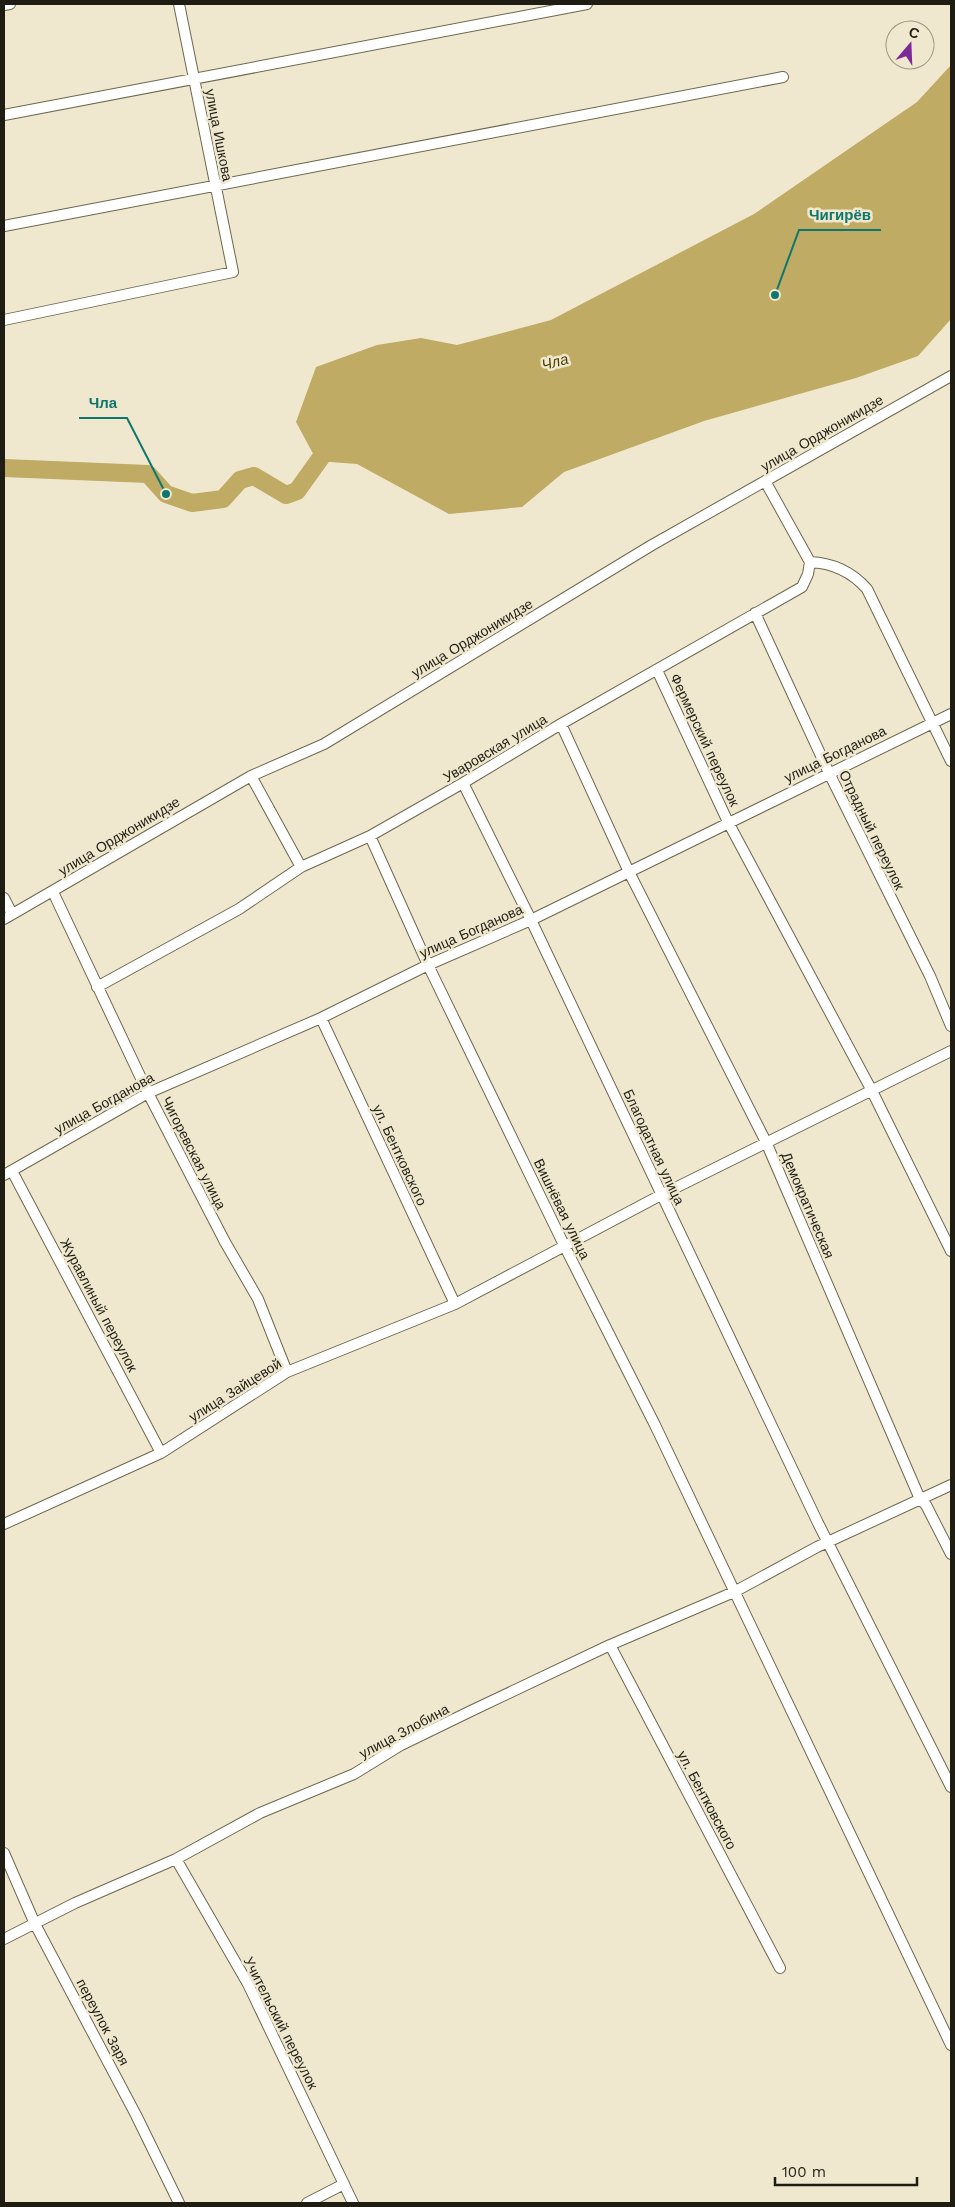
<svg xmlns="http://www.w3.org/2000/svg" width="955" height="2207" font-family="'Work Sans',sans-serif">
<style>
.water{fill:#bfab64}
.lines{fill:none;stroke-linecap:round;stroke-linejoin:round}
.river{stroke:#bfab64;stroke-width:18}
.minor-casing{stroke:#6d674f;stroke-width:12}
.minor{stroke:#fff;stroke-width:10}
.labels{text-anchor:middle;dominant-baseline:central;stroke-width:5;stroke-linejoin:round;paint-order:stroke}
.street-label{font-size:14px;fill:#1f1d13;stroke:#efe8ce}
.water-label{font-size:15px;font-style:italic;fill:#4f4105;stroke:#efe8ce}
.leader{fill:none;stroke:#0f766e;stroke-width:2}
.callout-dot{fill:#0f766e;stroke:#efe8ce;stroke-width:2}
.callout-label{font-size:15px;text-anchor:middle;font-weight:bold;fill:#0f766e;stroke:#efe8ce;stroke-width:5;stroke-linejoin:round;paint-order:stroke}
</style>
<rect width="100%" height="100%" fill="#efe8ce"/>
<path class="water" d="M951,65V319L918,356L856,378L704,421L564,472L522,507L449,514L357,464L317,461L296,422L316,367L377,345L421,338L457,345L551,320L754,214L917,102Z"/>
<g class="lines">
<path class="river" d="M4,468L148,474L166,494L192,503L223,499L240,480L254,476L286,495L297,491L332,442"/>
<g class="minor-casing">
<path id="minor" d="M4,5L10,4
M4,115L587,4
M4,226L783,77
M4,320L233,272L179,4
M810,562C833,563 852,572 867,589L951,761
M755,613L829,773L930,976L951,1026
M657,670L728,822L872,1091L951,1251
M561,724L629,872L766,1142L920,1499L926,1505L951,1554
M251,776L301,867
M463,783L531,920L818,1523L951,1787
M370,836L428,965L564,1245L655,1425L951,2045
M53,892L148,1093L225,1242L258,1299L287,1372
M4,898L12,914
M4,919L251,776L324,744L652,545L951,376
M97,987L239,909L301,867L370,836L463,783L561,724L802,587L808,574L810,562L765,481
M321,1018L455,1304
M12,1171L161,1453
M4,1175L148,1093L321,1018L428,965L531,920L951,714
M4,1524L161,1453L287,1372L455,1304L661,1195L951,1051
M610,1645L780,1968
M4,1853L35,1924L136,2115L179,2203
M176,1859L248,1984L353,2203
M4,1939L75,1903L176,1859L260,1813L354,1774L401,1745L473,1710L610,1645L734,1592L817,1547L951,1485
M307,2203L344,2184"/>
</g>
<use href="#minor" class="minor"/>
</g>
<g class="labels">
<g class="street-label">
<text transform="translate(219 135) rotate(79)">улица Ишкова</text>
<text transform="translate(822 433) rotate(-30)">улица Орджоникидзе</text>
<text transform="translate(472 638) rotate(-31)">улица Орджоникидзе</text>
<text transform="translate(705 740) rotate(65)">Фермерский переулок</text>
<text transform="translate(495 748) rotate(-31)">Уваровская улица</text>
<text transform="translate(835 754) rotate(-26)">улица Богданова</text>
<text transform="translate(872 830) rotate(64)">Отрадный переулок</text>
<text transform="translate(119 836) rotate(-31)">улица Орджоникидзе</text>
<text transform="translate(471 931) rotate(-24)">улица Богданова</text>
<text transform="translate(104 1103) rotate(-29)">улица Богданова</text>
<text transform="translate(654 1147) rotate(65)">Благодатная улица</text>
<text transform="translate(194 1153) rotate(63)">Чигоревская улица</text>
<text transform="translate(400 1155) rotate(65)">ул. Бентковского</text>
<text transform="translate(808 1205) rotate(67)">Демократическая</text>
<text transform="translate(562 1209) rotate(64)">Вишнёвая улица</text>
<text transform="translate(99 1305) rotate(62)">Журавлиный переулок</text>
<text transform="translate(235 1390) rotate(-32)">улица Зайцевой</text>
<text transform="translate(404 1731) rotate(-28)">улица Злобина</text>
<text transform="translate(707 1800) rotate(62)">ул. Бентковского</text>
<text transform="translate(103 2022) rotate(62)">переулок Заря</text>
<text transform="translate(281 2023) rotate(63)">Учительский переулок</text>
</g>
<g class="water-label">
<text transform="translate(555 362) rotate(-15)">Чла</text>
</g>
</g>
<path class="leader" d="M775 295L799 230H881M166 494L127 418H79"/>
<g class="callout-dot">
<circle cx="775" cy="295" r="5"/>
<circle cx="166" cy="494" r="5"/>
</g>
<g class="callout-label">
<text x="840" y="220">Чигирёв</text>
<text x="103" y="408">Чла</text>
</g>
<rect width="955" height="2207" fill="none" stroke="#1f1d13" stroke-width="10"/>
<g transform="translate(910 45) rotate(19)"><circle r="24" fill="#efe8ce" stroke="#9c9783"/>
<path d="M0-4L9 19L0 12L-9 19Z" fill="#7d2998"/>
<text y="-8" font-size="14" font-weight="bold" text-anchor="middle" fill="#1f1d13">С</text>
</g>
<path d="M775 2177v8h142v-8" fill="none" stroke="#1f1d13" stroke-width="2.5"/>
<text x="782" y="2177" font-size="15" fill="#1f1d13" stroke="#efe8ce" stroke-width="4" paint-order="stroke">100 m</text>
</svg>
